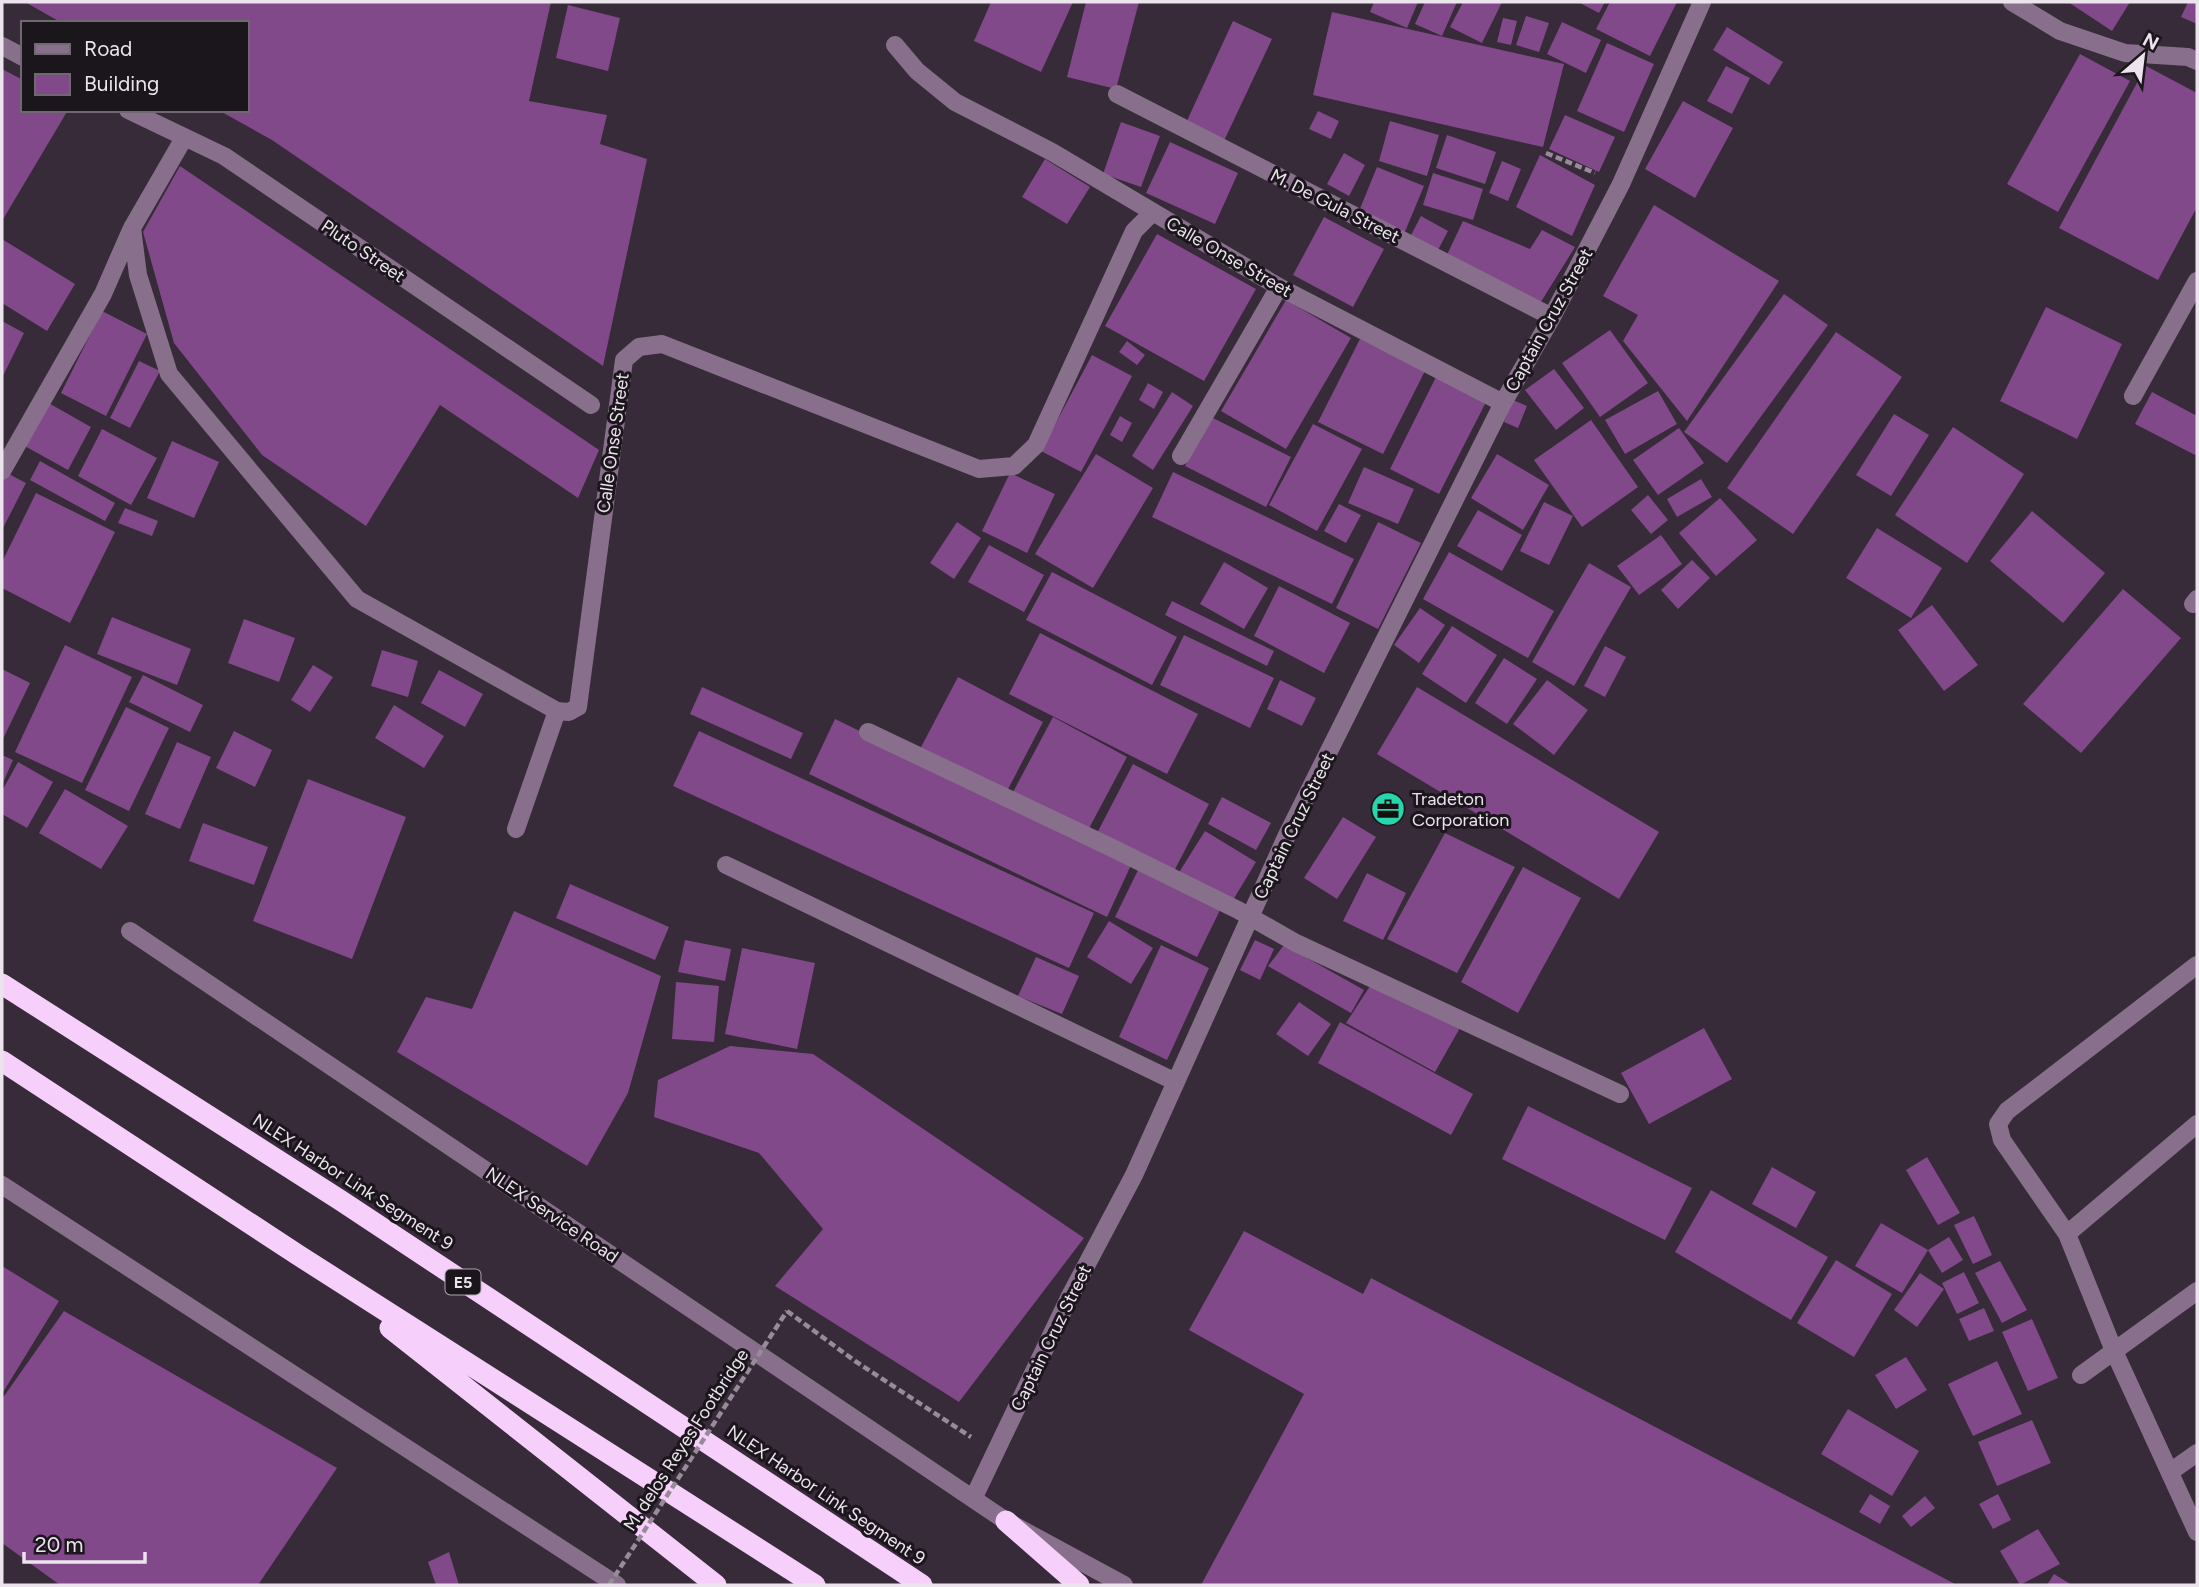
<svg xmlns="http://www.w3.org/2000/svg" width="2199" height="1587" font-family="Figtree,sans-serif">
<style>
.building{fill:#814989}
.lines{fill:none;stroke-linecap:round;stroke-linejoin:round}
.path{stroke:#968b97;stroke-width:4.5;stroke-dasharray:7 3.5;stroke-linecap:butt}
.minor{stroke:#886f8b;stroke-width:18}
.highway{stroke:#f6d0fb;stroke-width:21}
.path-bridge{stroke:#968b97;stroke-width:4.5;stroke-dasharray:7 3.5;stroke-linecap:butt}
.labels{text-anchor:middle;dominant-baseline:central;stroke-width:6;stroke-linejoin:round;paint-order:stroke}
.shield{fill:#1b151c;stroke:#ada6ae;stroke-width:2}
.shield-label{font-size:16px;font-weight:bold;fill:#ece4ed}
.street-label{font-size:18px;fill:#ece4ed;stroke:#1b151c}
.poi-label{font-size:18px;fill:#ece4ed;stroke:#1b151c;text-anchor:start}
</style>
<rect width="100%" height="100%" fill="#372a39"/>
<path class="building" d="M25,2H551L529,101L607,115L600,144L647,159L603,366L272,140L218,110H247V23H62Z
M991,2H1073L1041,72L974,41Z
M1086,2H1139L1116,89L1067,77Z
M1374,2H1418L1407,28L1370,12Z
M1425,2H1457L1442,36L1415,24Z
M1463,2H1502L1482,43L1450,27Z
M1578,2H1605L1599,13Z
M1610,2H1677L1650,56L1596,29Z
M2068,2H2130L2112,31Z
M2188,2H2197V24L2181,17Z
M568,5L620,18L608,71L556,58Z
M1332,12L1564,64L1543,147L1313,95Z
M1526,16L1549,23L1539,52L1516,45Z
M1503,18L1517,21L1511,45L1497,42Z
M1233,21L1272,39L1223,143L1185,125Z
M1562,22L1601,40L1586,73L1547,54Z
M1727,27L1783,62L1769,85L1713,50Z
M1607,43L1654,64L1624,132L1577,111Z
M2080,54L2130,81L2058,212L2007,184Z
M1726,66L1750,78L1732,114L1707,101Z
M2146,66L2197,93V207L2158,280L2059,228Z
M2,69L23,80V110H68L2,221Z
M1683,101L1733,128L1695,198L1645,169Z
M1318,111L1339,121L1331,139L1309,129Z
M1565,115L1615,137L1599,172L1549,149Z
M1390,121L1439,135L1427,176L1379,161Z
M1121,122L1160,136L1141,187L1103,174Z
M1447,135L1496,152L1485,184L1436,168Z
M1170,142L1238,173L1215,224L1146,193Z
M1344,153L1365,165L1349,196L1327,184Z
M1540,155L1595,185L1572,236L1516,207Z
M1045,159L1090,187L1067,224L1022,197Z
M1502,161L1521,169L1508,201L1489,193Z
M180,166L599,450L578,498L440,405L366,526L262,455L174,343L143,232Z
M1377,167L1424,186L1404,234L1357,216Z
M1433,173L1483,189L1473,220L1423,205Z
M1654,205L1779,281L1687,421L1623,341L1638,315L1603,296Z
M1421,216L1448,231L1438,250L1411,235Z
M1324,217L1384,249L1353,307L1293,275Z
M1463,221L1530,249L1542,230L1575,247L1539,305L1445,259Z
M1157,234L1256,289L1204,381L1105,326Z
M2,239L75,284L47,331L2,303Z
M1784,294L1828,325L1727,463L1684,432Z
M1286,300L1351,338L1286,449L1221,411Z
M2046,307L2122,344L2077,439L2000,401Z
M102,311L147,334L106,416L61,393Z
M2,321L24,333L2,378Z
M1610,330L1648,383L1600,417L1562,363Z
M1836,332L1902,377L1793,534L1727,488Z
M1360,339L1425,371L1383,454L1318,422Z
M1127,341L1145,355L1137,365L1119,352Z
M1092,355L1132,376L1081,472L1041,451Z
M139,361L160,371L130,428L110,418Z
M1554,369L1584,408L1556,430L1525,390Z
M1436,377L1486,402L1439,494L1390,469Z
M1148,383L1163,392L1154,409L1139,400Z
M1658,391L1677,424L1625,454L1605,420Z
M1172,392L1193,406L1153,470L1132,456Z
M2152,392L2197,416V456L2135,424Z
M1513,400L1527,406L1518,428L1504,422Z
M45,401L91,427L68,470L21,444Z
M1894,414L1929,435L1891,496L1856,475Z
M1120,416L1132,423L1122,442L1110,435Z
M1211,417L1291,457L1266,507L1185,466Z
M1591,420L1638,487L1582,527L1534,460Z
M1313,424L1362,449L1317,531L1269,505Z
M1953,427L2024,474L1967,563L1895,515Z
M1679,428L1704,463L1658,495L1633,460Z
M102,429L157,458L131,505L78,476Z
M172,441L219,462L194,518L147,498Z
M1096,454L1153,488L1093,588L1035,554Z
M1497,454L1549,485L1523,530L1471,498Z
M40,461L115,503L105,521L30,480Z
M1364,467L1414,489L1398,524L1348,503Z
M5,472L26,483L2,530V478Z
M1173,472L1354,559L1332,604L1152,517Z
M1010,473L1055,494L1027,553L982,531Z
M1701,479L1712,497L1677,517L1667,499Z
M36,493L115,532L70,623L2,588V562Z
M1648,495L1668,520L1651,534L1631,510Z
M1720,498L1757,540L1716,576L1679,533Z
M1544,502L1573,516L1549,565L1520,551Z
M1339,504L1361,515L1346,543L1324,531Z
M125,508L158,521L152,536L118,523Z
M1478,510L1522,535L1502,571L1457,546Z
M2032,511L2105,573L2063,623L1990,561Z
M957,522L981,538L954,579L930,563Z
M1378,522L1421,543L1378,629L1336,608Z
M1877,528L1942,568L1911,618L1846,578Z
M1661,535L1682,564L1639,595L1617,566Z
M989,545L1044,575L1024,612L968,582Z
M1449,552L1554,611L1528,658L1423,599Z
M1692,560L1710,578L1678,609L1661,590Z
M1224,562L1268,588L1244,629L1200,604Z
M1589,563L1631,587L1574,686L1532,662Z
M1052,572L1177,637L1152,685L1026,620Z
M1279,586L1350,623L1324,673L1254,636Z
M2123,589L2181,638L2081,753L2023,704Z
M1172,601L1274,651L1267,666L1165,615Z
M1932,605L1978,665L1944,691L1898,630Z
M1420,608L1445,625L1419,663L1394,645Z
M112,617L191,649L177,685L97,654Z
M244,619L295,638L279,682L228,663Z
M1452,626L1497,655L1466,703L1422,674Z
M1040,633L1198,714L1167,774L1009,694Z
M1184,635L1274,678L1250,728L1160,685Z
M65,645L132,677L82,783L15,752Z
M1605,646L1626,657L1605,697L1584,686Z
M382,650L418,661L408,697L371,686Z
M1504,658L1537,679L1507,724L1475,703Z
M313,665L333,677L310,712L291,700Z
M2,669L30,683L2,741Z
M439,670L483,694L465,727L421,703Z
M143,675L203,705L190,732L129,702Z
M958,677L1043,722L1006,793L920,749Z
M1280,680L1316,698L1302,726L1267,709Z
M1547,680L1588,710L1554,755L1513,724Z
M702,687L803,733L791,759L690,714Z
M1417,687L1659,832L1619,899L1377,754Z
M394,705L444,736L424,768L375,738Z
M126,707L169,728L129,811L85,790Z
M1053,717L1127,757L1086,834L1012,794Z
M835,719L1132,863L1107,917L809,774Z
M234,731L272,750L255,787L216,768Z
M699,731L1094,913L1069,968L673,786Z
M177,742L211,757L180,829L145,814Z
M2,755L13,760L2,785Z
M18,762L53,782L27,828L2,814V791Z
M1133,764L1209,804L1172,875L1096,835Z
M308,779L406,817L352,959L253,921Z
M65,789L128,826L101,869L39,833Z
M1222,797L1271,823L1256,850L1208,824Z
M1343,817L1376,837L1337,899L1304,878Z
M203,823L268,847L254,885L189,861Z
M1205,831L1256,862L1230,905L1178,874Z
M1445,833L1515,867L1457,973L1387,939Z
M1141,864L1223,904L1197,957L1115,917Z
M1523,867L1581,898L1518,1013L1461,982Z
M1367,873L1406,893L1383,940L1343,921Z
M570,884L669,927L655,960L556,918Z
M514,911L661,976L628,1093L587,1166L397,1052L426,997L472,1009Z
M1109,921L1153,948L1131,984L1087,957Z
M685,940L731,949L725,981L678,972Z
M1255,940L1274,949L1260,980L1240,970Z
M1161,945L1209,968L1167,1060L1119,1037Z
M1284,945L1364,990L1351,1013L1268,966Z
M742,948L815,963L797,1049L725,1034Z
M1036,957L1079,976L1062,1014L1018,996Z
M676,982L719,986L714,1042L672,1039Z
M1372,983L1461,1026L1435,1072L1346,1023Z
M1299,1002L1331,1024L1308,1056L1276,1034Z
M1340,1022L1473,1094L1451,1135L1318,1063Z
M1704,1028L1732,1079L1649,1124L1621,1073Z
M730,1046L813,1054L1084,1238L959,1402L775,1286L823,1229L759,1153L654,1117L658,1080Z
M1528,1106L1692,1188L1665,1240L1502,1159Z
M1927,1157L1960,1213L1938,1225L1906,1170Z
M1772,1167L1816,1192L1796,1228L1752,1204Z
M1711,1190L1828,1257L1791,1320L1675,1252Z
M1974,1216L1992,1255L1973,1264L1954,1225Z
M1881,1223L1928,1250L1902,1293L1855,1266Z
M1244,1231L1363,1294L1371,1278L1957,1585H1201L1304,1394L1189,1330Z
M1949,1237L1963,1260L1942,1273L1928,1250Z
M1836,1260L1892,1294L1854,1357L1797,1323Z
M2000,1261L2027,1310L2002,1323L1975,1273Z
M2,1266L59,1301L2,1394Z
M1964,1272L1979,1303L1957,1314L1942,1283Z
M1920,1273L1944,1289L1917,1327L1894,1310Z
M1984,1308L1994,1331L1969,1341L1959,1319Z
M64,1311L337,1468L258,1585H60L2,1543V1399Z
M2032,1319L2058,1378L2028,1391L2002,1332Z
M1906,1357L1927,1390L1896,1409L1875,1375Z
M1997,1361L2022,1414L1973,1436L1948,1384Z
M1848,1409L1919,1451L1892,1496L1821,1454Z
M2032,1420L2051,1463L1997,1486L1978,1442Z
M1870,1494L1890,1506L1880,1524L1859,1512Z
M1998,1494L2011,1520L1993,1529L1979,1504Z
M1925,1496L1935,1508L1911,1527L1902,1516Z
M2038,1529L2060,1564L2020,1585L2000,1551Z
M449,1552L459,1585H436L428,1562Z
M2054,1574L2072,1585H2047Z"/>
<g class="lines">
<path class="path" d="M1546,153L1595,173
M787,1311L855,1361L971,1437"/>
<path class="minor" d="M2012,2L2060,31L2125,53L2188,57L2197,61
M895,45L917,71L955,102L1052,152L1153,212
M2,46L23,57
M1117,94L1552,317
M128,110L224,156L591,405
M184,138L132,228L138,275L169,374L357,599L557,711L569,712L578,707L624,360L639,347L662,344L979,469L1014,466L1036,445L1134,231L1153,212L1279,287L1503,403
M2133,396L2197,281
M1181,456L1279,287
M2,471L103,294L131,230
M2193,604L2197,599
M868,732L1106,845L1238,910L1296,943L1620,1094
M516,829L557,711
M726,865L1176,1082
M130,931L1006,1521L1124,1585
M2197,965L2007,1111L1998,1124L2002,1140L2067,1234L2114,1351L2197,1532
M2,1185L617,1585
M2067,1234L2197,1124
M2081,1375L2197,1291
M2170,1472L2197,1453
M973,1499L1070,1296L1134,1175L1287,835L1503,403L1552,317L1621,184L1702,2"/>
<path class="highway" d="M2,984L340,1200L922,1585
M2,1061L298,1255L815,1585
M390,1328L716,1585
M1006,1521L1079,1585"/>
<path class="path-bridge" d="M609,1585L787,1311"/>
</g>
<defs>
<g id="office-disc" transform="scale(1.75)"><circle r="9.5" fill="#28d5ad" stroke="#1b151c"/><path d="M-6-3h4V-5.5h4V-3h4V5H-6ZM-1-4.5V-3h2v-1.5ZM-6 0V1H6V0Z" fill="#111"/></g>
</defs>
<g fill-rule="evenodd">
<use href="#office-disc" x="1388" y="809"/>
</g>
<g class="labels">
<rect class="shield" x="445.5" y="1269.5" width="35" height="25" rx="5"/>
<g class="shield-label">
<text x="463" y="1282">E5</text>
</g>
<g class="street-label">
<text transform="translate(1335 206) rotate(27)">M. De Gula Street</text>
<text transform="translate(363 251) rotate(34)">Pluto Street</text>
<text transform="translate(1229 257) rotate(30)">Calle Onse Street</text>
<text transform="translate(1549 320) rotate(-61)">Captain Cruz Street</text>
<text transform="translate(613 443) rotate(-82)">Calle Onse Street</text>
<text transform="translate(1294 826) rotate(-64)">Captain Cruz Street</text>
<text transform="translate(353 1182) rotate(33)">NLEX Harbor Link Segment 9</text>
<text transform="translate(552 1215) rotate(34)">NLEX Service Road</text>
<text transform="translate(1051 1338) rotate(-64)">Captain Cruz Street</text>
<text transform="translate(686 1440) rotate(-57)">M. delos Reyes Footbridge</text>
<text transform="translate(826 1495) rotate(34)">NLEX Harbor Link Segment 9</text>
</g>
<g class="poi-label">
<text x="1412" y="799">Tradeton<tspan x="1412" dy="21">Corporation</tspan></text>
</g>
</g>
<rect width="2199" height="1587" fill="none" stroke="#ece4ed" stroke-width="7"/>
<rect x="21" y="21" width="228" height="91" fill="#1b151c" stroke="#6f6870" stroke-width="2"/>
<rect x="35" y="44" width="35" height="10" fill="#886f8b" stroke="#6f6870" stroke-width="2"/>
<text x="84" y="56" font-size="21" fill="#ece4ed">Road</text>
<rect x="35" y="74" width="35" height="21" fill="#814989" stroke="#6f6870" stroke-width="2"/>
<text x="84" y="91" font-size="21" fill="#ece4ed">Building</text>
<g transform="translate(2143 56) rotate(28)" stroke="#1b151c" stroke-width="5" paint-order="stroke">
<path d="M0-5L12 26L0 18L-12 26Z" fill="#ece4ed"/>
<text y="-10" font-size="19" font-weight="bold" text-anchor="middle" fill="#ece4ed">N</text>
</g>
<path d="M24 1552v10h121v-10" fill="none" stroke="#ece4ed" stroke-width="3.5"/>
<text x="35" y="1552" font-size="21" fill="#ece4ed" stroke="#1b151c" stroke-width="5" paint-order="stroke">20 m</text>
</svg>
